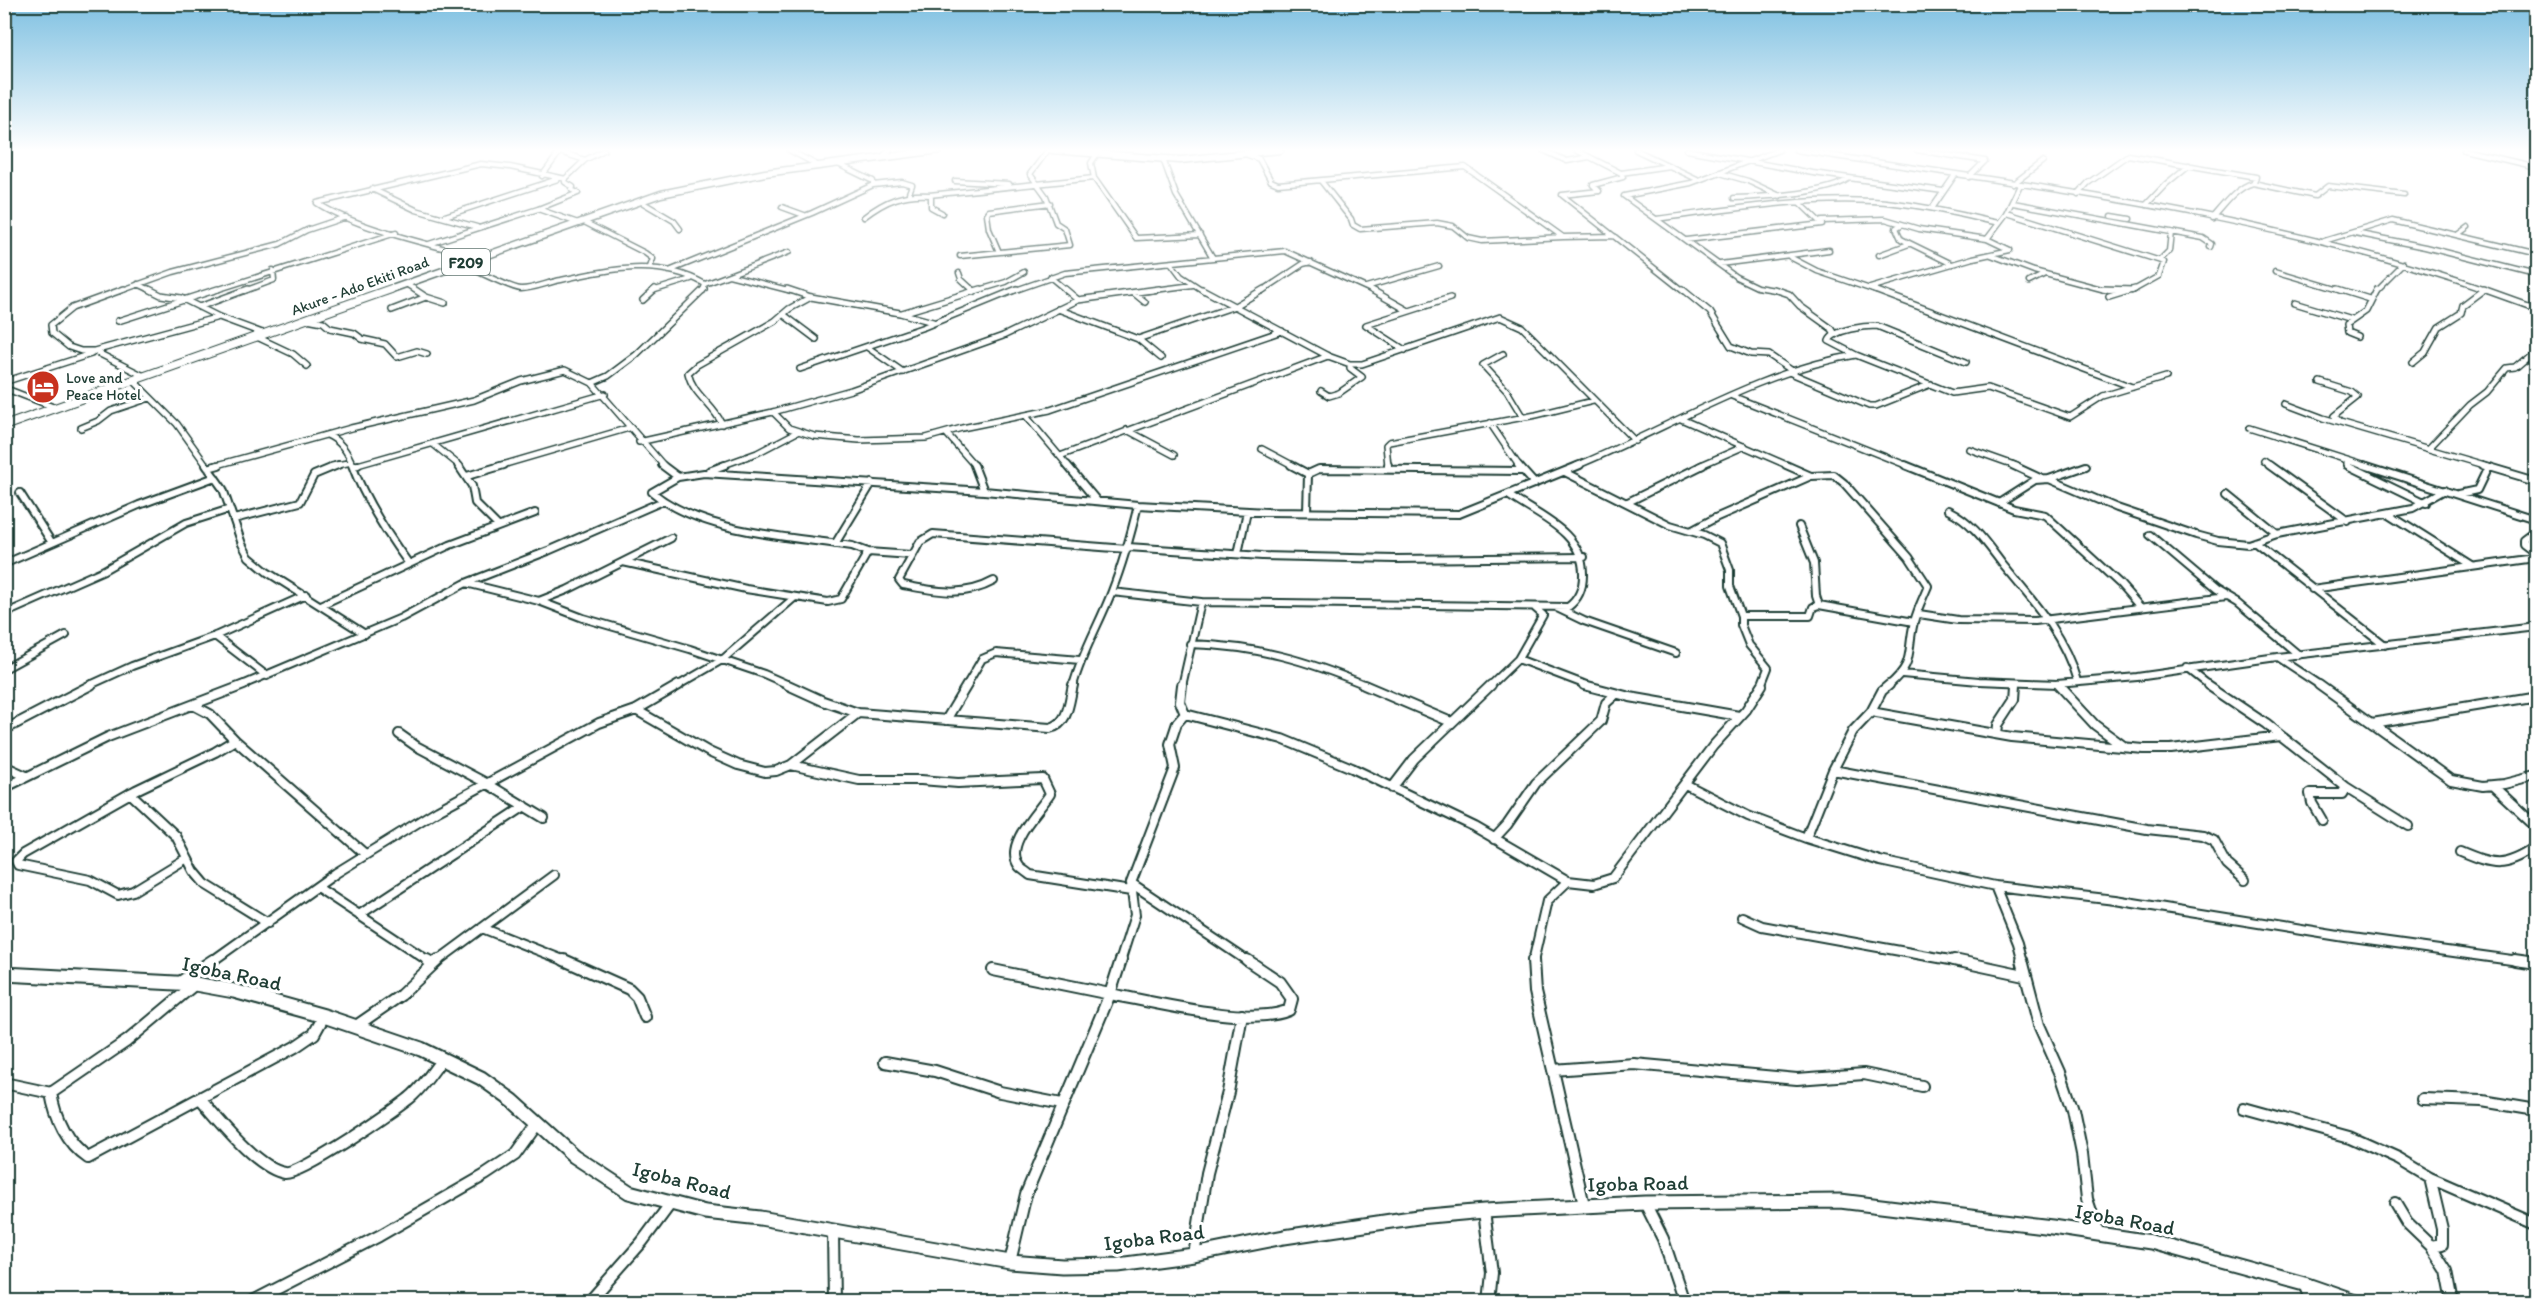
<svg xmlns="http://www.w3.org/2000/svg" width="2541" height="1306" font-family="Itim,sans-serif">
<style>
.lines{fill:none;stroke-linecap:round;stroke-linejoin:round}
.minor-far4-casing{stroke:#1f3d34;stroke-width:7}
.minor-far3-casing{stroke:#1f3d34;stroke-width:8}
.minor-far2-casing{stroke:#1f3d34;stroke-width:10}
.minor-far1-casing{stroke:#1f3d34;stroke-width:12}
.minor-casing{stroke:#1f3d34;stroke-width:14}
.tertiary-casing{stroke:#1f3d34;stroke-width:17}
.primary-far1-casing{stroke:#1f3d34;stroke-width:9}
.primary-casing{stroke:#1f3d34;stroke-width:10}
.minor-far4{stroke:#fff;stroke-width:4}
.minor-far3{stroke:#fff;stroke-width:5}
.minor-far2{stroke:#fff;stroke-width:6}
.minor-far1{stroke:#fff;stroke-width:8}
.minor{stroke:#fff;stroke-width:10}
.tertiary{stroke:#fff;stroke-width:13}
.primary-far1{stroke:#fff;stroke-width:6}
.primary{stroke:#fff;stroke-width:8}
.labels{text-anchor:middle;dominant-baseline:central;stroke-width:6;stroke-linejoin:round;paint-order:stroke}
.far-street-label{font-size:15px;fill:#1f3d34;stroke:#fff}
.far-poi-label{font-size:15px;fill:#1f3d34;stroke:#fff;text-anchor:start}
.shield{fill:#fff;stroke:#627771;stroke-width:1.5}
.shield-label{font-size:16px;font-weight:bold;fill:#1f3d34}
.near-street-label{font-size:21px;fill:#1f3d34;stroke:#fff}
</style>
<rect width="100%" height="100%" fill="#fff"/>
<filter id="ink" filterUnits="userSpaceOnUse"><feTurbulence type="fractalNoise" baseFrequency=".0167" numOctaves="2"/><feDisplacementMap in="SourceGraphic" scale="12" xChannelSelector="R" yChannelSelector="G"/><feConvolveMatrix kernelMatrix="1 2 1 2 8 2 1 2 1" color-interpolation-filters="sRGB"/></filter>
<g filter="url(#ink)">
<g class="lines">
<g class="minor-far4-casing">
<path id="minor-far4" d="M554,150L585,160
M789,150L819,166
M1543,150L1567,161L1589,157
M1576,150L1621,173L1669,166
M1636,150L1699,180
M1687,150L1813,173L1943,191
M1796,150C2028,186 2265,213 2488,291
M1917,150L1985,161L1969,177
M2464,150L2536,167
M2529,150L2536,152
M1097,154L1091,163L1094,178L1136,238L1200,235
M1248,155L1259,159L1271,181L1278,184L1465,167L1563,237L1614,236
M883,156L890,150
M838,164L873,181V185
M1720,173L1748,181L1780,196
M542,176L559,153
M955,181L1009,184
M1321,181L1351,219L1353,225L1360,229L1437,223L1453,226L1468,238L1482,241L1563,237
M2253,183L2315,196L2328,186L2404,195
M2013,184L2043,161
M372,189L416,210L477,227
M1599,191L1562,195L1683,291
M1599,191L1593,185L1623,177L1621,173
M2078,194L2088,183L2128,155L2256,177L2253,183C2237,187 2223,206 2212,219
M929,195L1094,178
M1734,198C1760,197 1828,194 1848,179
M640,201L674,221L680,229
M2013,203L2203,238L2212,244L2211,247
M2146,205L2166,184L2189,165
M782,207L804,215
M1933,207L1955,175
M2007,213L2164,262L2159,276L2132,291
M445,216L558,179
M2112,216L2130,219
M864,217C886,200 904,193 931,195V207L942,213
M1656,219L1624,196L1691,183L1779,150
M582,221L645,253L653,259L650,267
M1822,221L1885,219L1919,229L1987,239L2010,250L1973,258L1870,288
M578,223L538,209L578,193L572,190L573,187L565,182V179L585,160L604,150
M1901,225L1896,228L1901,239L1952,264
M2355,233L2425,247L2536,275
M2457,235L2468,227
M1987,239L2006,214L2020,185
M1686,240L1822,224L1799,202
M2324,241L2393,220L2536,254
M429,244L538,209
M999,252L989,229L987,214L989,211L1050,203
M1879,255L1909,244
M1991,255L2034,271L2109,291
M960,256L1070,245L1065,229L1056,223L1046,196L1030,174L1048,150
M1790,257L1817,271L1876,291
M480,258C433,245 357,229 317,203L481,164L510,167L566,179
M1213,258L1285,251L1373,291
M2161,259L2169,251L2171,232
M461,264C474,269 509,288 521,289C533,289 549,282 561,280C609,269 660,258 705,284L703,291
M1172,264L1181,276L1204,291
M1720,264L1829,250
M669,271L812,213L873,185L902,182L912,185L909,193
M2275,271L2343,291
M959,273L961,279L974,291
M729,275L792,291
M1050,277L1067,291
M2029,282L2045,274
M138,284L153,291
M406,284L417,291
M705,284L789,252
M1366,287L1439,266
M120,291L173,272L280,244L307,230L346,217
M213,291L396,233
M244,291L274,280L273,270
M652,291L691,279
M976,291L1006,282L1024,272
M1013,291L1065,273L1213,258L1176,195L1163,159
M1147,291L1193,285
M1262,291L1303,264L1311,262
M1781,291L1757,287L1736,277L1656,219C1727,210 1800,197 1872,201C1914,203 1957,214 1999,223
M2109,291L2133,290
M2376,291L2404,263"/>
</g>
<g class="minor-far3-casing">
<path id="minor-far3" d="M124,289L72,308L51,325L52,333L69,347L81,351H94L144,376
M149,289L161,295L181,298L219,317L265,334
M414,289L426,297L445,303
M787,289L811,297L900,313L933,322
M972,289L975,292
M1065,289L1078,300
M1202,289L1328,356L1350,364H1362L1500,317L1522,327L1635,441
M1370,289L1407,310
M1682,289L1710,312L1731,346L1751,354L1769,355L1794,372
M1774,289L1789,294L1800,306L1832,329L1835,334
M1872,289L2132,387
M2103,289L2133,290
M2338,289L2370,299
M2483,289L2536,308
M1134,293L1145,302
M2109,297L2135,289
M643,300L655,289
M2295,303L2351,320
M199,307L248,289
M1058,309L1138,339L1235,306L1264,289
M392,310L426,297
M902,313L981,289
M784,315L816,339
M307,319L323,322L330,328L354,333L362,339L385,344L397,357L417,351L427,354
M118,321L218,289
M257,337L293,354L307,366
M2357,337L2347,333L2346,325L2366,311L2377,289
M1138,339L1161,358
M867,347L903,372
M1405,350L1366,325L1450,298
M94,351L219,317
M1503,354L1483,365L1507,391L1522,416
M1856,355L1952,393L1988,388L2070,417L2103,396L2166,377
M2413,362L2425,352L2439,327L2461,313L2463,305L2483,290
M800,369L924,327L1017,289
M1791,373L1869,406H1876L1931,384
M133,380L177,424L207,466
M4,382L91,354
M2320,382L2352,392L2358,397L2334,416L2339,422
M4,388L56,408
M1321,391L1329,396L1339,393L1362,377L1350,368V364
M1732,396L1908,466
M2286,404L2323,418L2487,466
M773,412L789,428L814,436L859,440L926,438L962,428L1050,410L1282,331
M1026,416L1068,466
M1681,419L1789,466
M1490,423L1519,466
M722,424C713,404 693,395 688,373L697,365L775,321L789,309L811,297
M81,428L98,421L111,411L150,398
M2249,428L2369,466
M1127,430L1174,455
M946,433L975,466
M327,435C341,441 348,452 353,466
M639,442L773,412L851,390L1003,336L1078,300L1159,289
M433,444L460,466
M2429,448L2470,405L2487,392L2507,368L2515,367L2536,349
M1262,449L1294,466
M1969,449L2017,466
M1060,456L1328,356
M2347,459V464L2350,466
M2264,461L2271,466
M214,466L351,428L474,400L521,381L565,370L592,383
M332,466L352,462
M354,466L605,394
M499,466L629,428
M664,466L592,383L608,376L636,355L704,289
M721,466L757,453L797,432
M1388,466L1386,445L1389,442L1536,415L1593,401
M1576,466C1667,429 1758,371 1856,355L1829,341C1834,329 1865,326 1877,326L1966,362
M1699,466L1745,446"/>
</g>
<g class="minor-far2-casing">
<path id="minor-far2" d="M206,465L223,489L242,544L249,557L267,572L365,634
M352,465C365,500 387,534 409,564
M458,465L472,486L475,503L498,526
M662,465L678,477
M974,465L984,491
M1067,465L1097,501
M1291,465L1308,474
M1388,465V469
M1518,465L1535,484
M1786,465L1811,476
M1905,465L2014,509L2045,515L2120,584L2141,608
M2012,465L2042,479
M2269,465L2348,522
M2348,465L2426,503
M2364,465L2536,520
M2482,465L2536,481
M354,466L358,465
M208,468L219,465
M709,471L725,465
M1565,472L1670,525L1704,535L1720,543L1730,570V586L1741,616V625L1749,645L1768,668L1761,686
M467,476L504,465
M2049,479L2117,508L2196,535L2218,541L2248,544L2277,534L2413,508L2445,490
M20,493L52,543
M2228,494L2277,534
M2458,494L2477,490L2488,467
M1628,502L1703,465
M1999,503L2035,480L2049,479L2086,466
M1948,510C1973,522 1987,544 2003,565C2033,601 2064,635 2077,681
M1307,512L1308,474L1319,469L1522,471
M2388,513L2472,566
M234,519L300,502L314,475L338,465
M1799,526L1814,563L1816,596L1819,605L1914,622
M1691,531L1715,518L1811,476L1834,475L1844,483L1909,557L1928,586C1923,598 1917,610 1914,622C1906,654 1916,662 1888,686
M2536,532L2524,541V545L2536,554
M2150,535L2215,590L2237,603L2299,655
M2254,542L2385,645
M835,544L872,483
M1128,547L1262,556L1395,559L1584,557
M1238,554L1247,511
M911,555L868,552L852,546C788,536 703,534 652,492L678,477L704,473L984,491L1138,505L1267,512L1459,514L1580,465
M623,562L746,589L828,602L841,599L868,552
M4,564L139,505L215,477
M994,581C963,598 936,591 903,585L899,580L920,542L933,534L1127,549
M466,583L539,601L583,618L690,649L764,674L791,686
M2312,589L2536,558
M1112,592L1201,602L1568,607C1579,599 1583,588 1583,575C1584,532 1538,516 1508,495
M539,601L567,590L671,538
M321,605L450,545L535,513
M1557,608L1584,621L1676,653
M4,614L104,570L186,523L230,509
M1919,614L1958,620L2035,621L2226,597
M1741,616H1810L1813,607L1819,605
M215,636L267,676
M1190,644C1257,646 1306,660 1368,686
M2277,657L2321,686
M1518,659L1589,686
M2187,668L2210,686
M4,669L66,635
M1902,674L1979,681L2057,684L2137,677L2277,657L2536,627
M2057,684L2059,686
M88,686L132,666L215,636L306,595
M240,686L401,618L466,583L548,551L663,501
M677,686L722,660L794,598
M966,686L982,659L996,653L1080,660
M1073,686C1082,652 1100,623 1112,591C1123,563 1131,534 1138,505
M1182,686L1201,602
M1490,686L1518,659L1543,615L1535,608
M2016,686V683"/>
</g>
<g class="minor-far1-casing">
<path id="minor-far1" d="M788,685L823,701L858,713L1050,728C1069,724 1069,701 1073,685
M1182,685L1180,702L1185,714L1282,739L1352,768L1475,827L1568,881L1594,884L1613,878L1713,746L1746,710L1762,685
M1364,685L1451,722
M1584,685L1630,697L1739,716
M2058,685L2095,725L2125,747
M2208,685L2266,724L2346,787L2408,826
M2319,685L2451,780L2483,786L2504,784L2536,776
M636,710L709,752L738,765L765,772L776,771L791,765L859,780H921L958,783L1043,779L1050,794C1039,811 1003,845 1019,866C1021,869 1027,872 1030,875L1131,891
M1871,712L2012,737L2144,749H2171L2281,736
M946,720L967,685
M2372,723L2536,696
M4,730L91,685
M399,734L416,746L486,783L544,818
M1997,734L1998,725L2015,699L2016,685
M235,740L365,854
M791,765L858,713
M4,766L26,776
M1833,770L2147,829L2203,835L2214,840L2227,864L2245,880
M1685,784L1748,816L1806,838L1880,861L1995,886L2115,900L2345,937L2526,962
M2493,786L2536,826
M4,788L108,737L244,685
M1392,788L1414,759L1491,685
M130,793L176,836L194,871L205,884L268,923
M2322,820L2312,803L2310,794H2342L2346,787
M1806,838L1833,770L1853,731L1871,712L1882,691L1889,685
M1494,839L1507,825L1536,783L1601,721L1606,703L1616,694
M2460,852C2493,866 2505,869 2536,848
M187,858L133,891L118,895L90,880L18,865L16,861L23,854L136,790L215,752L235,740L210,714L193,705
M1131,883L1249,962
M1995,886L2018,943L2023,962
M317,887L430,962
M359,915L525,806
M1742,917L1762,926L1961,962
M482,928L568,962
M211,962L336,873L438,810L599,723L636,710L679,685
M436,962L554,875
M1120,962L1135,915L1131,883L1175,768L1170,744L1177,723L1185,714
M1533,962L1547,901L1568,881"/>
</g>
<g class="minor-casing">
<path id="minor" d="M427,960L433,964
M564,960L629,989L637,997L645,1017
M1533,960L1535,992L1584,1205
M1954,960L2024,975
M2022,960L2039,1025L2060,1072L2073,1110L2082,1154L2087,1199L2099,1235
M2515,960L2536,963
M993,970L1110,994L1121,960
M180,982L213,960
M194,985L127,1041L51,1093C55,1118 67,1144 88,1158L295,1047L314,1034L324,1016
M356,1026L401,995L438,960
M885,1062L935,1071L1000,1092L1062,1104
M1553,1070L1634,1064L1797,1079L1864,1074L1922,1086
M4,1083L51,1093
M200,1098C218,1119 257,1169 285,1173C299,1176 399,1108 413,1095C424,1085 433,1071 442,1059
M2423,1099L2482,1101L2536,1110
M2244,1108L2349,1137L2398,1159L2430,1178L2536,1224
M2430,1178L2442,1229V1244L2431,1246
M1645,1203L1663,1239L1684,1302
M2395,1203L2407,1223L2431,1246L2447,1271L2453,1302
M1484,1211L1492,1273L1489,1302
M833,1232L834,1302
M1194,1255L1207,1173L1228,1092L1242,1015
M1010,1262L1026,1194L1110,994C1153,1002 1250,1027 1289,1010L1292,999L1280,982L1247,960
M2304,1284L2311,1302
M251,1302L379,1236L485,1175L515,1155L538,1123
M589,1302L642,1242L671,1203"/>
</g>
<g class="tertiary-casing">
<path id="tertiary" d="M4,974L195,984L234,991L324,1016L421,1049L481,1078L513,1101L574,1156L629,1192L705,1212L760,1218L1010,1262L1062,1266L1118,1265L1194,1255L1284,1237L1418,1217L1484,1211L1645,1203L1840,1201L2052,1227L2151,1242L2304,1284L2356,1302"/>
</g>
<g class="primary-far1-casing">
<path id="primary-far1" d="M1052,150L1180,160L1280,150
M386,291L661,194L765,173L940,150"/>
</g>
<g class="primary-casing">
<path id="primary" d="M4,426L391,289"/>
</g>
<use href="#minor-far4" class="minor-far4"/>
<use href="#minor-far3" class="minor-far3"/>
<use href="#minor-far2" class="minor-far2"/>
<use href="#minor-far1" class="minor-far1"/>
<use href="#minor" class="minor"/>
<use href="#tertiary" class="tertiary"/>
<use href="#primary-far1" class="primary-far1"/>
<use href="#primary" class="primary"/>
</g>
</g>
<linearGradient id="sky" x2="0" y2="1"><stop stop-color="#7ec0e1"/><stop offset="0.45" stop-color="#fff"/><stop offset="1" stop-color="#fff" stop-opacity="0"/></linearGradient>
<rect width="2541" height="333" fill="url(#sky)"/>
<defs>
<g id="hotel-disc" transform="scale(1.725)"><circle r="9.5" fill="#c8321e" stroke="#fff"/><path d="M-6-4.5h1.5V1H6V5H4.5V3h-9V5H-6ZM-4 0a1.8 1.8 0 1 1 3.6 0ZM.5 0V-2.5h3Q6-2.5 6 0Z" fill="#fff"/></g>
</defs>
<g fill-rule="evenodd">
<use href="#hotel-disc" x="43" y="387"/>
</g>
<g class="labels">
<g class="far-street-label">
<text transform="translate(360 286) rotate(-20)">Akure - Ado Ekiti Road</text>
</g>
<g class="far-poi-label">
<text x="66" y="378">Love and<tspan x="66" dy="17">Peace Hotel</tspan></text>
</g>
<rect class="shield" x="442" y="249" width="48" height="26" rx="4.5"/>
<g class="shield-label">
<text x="466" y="262">F209</text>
</g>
<g class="near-street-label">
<text transform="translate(232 973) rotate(12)">Igoba Road</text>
<text transform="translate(682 1180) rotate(14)">Igoba Road</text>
<text transform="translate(1638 1183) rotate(-1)">Igoba Road</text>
<text transform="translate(2125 1219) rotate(10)">Igoba Road</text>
<text transform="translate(1154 1237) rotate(-7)">Igoba Road</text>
</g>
</g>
<rect width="2541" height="1306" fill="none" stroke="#fff" stroke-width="24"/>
<rect x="12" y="12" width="2517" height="1282" fill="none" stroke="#1f3d34" stroke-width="2" filter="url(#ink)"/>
</svg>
